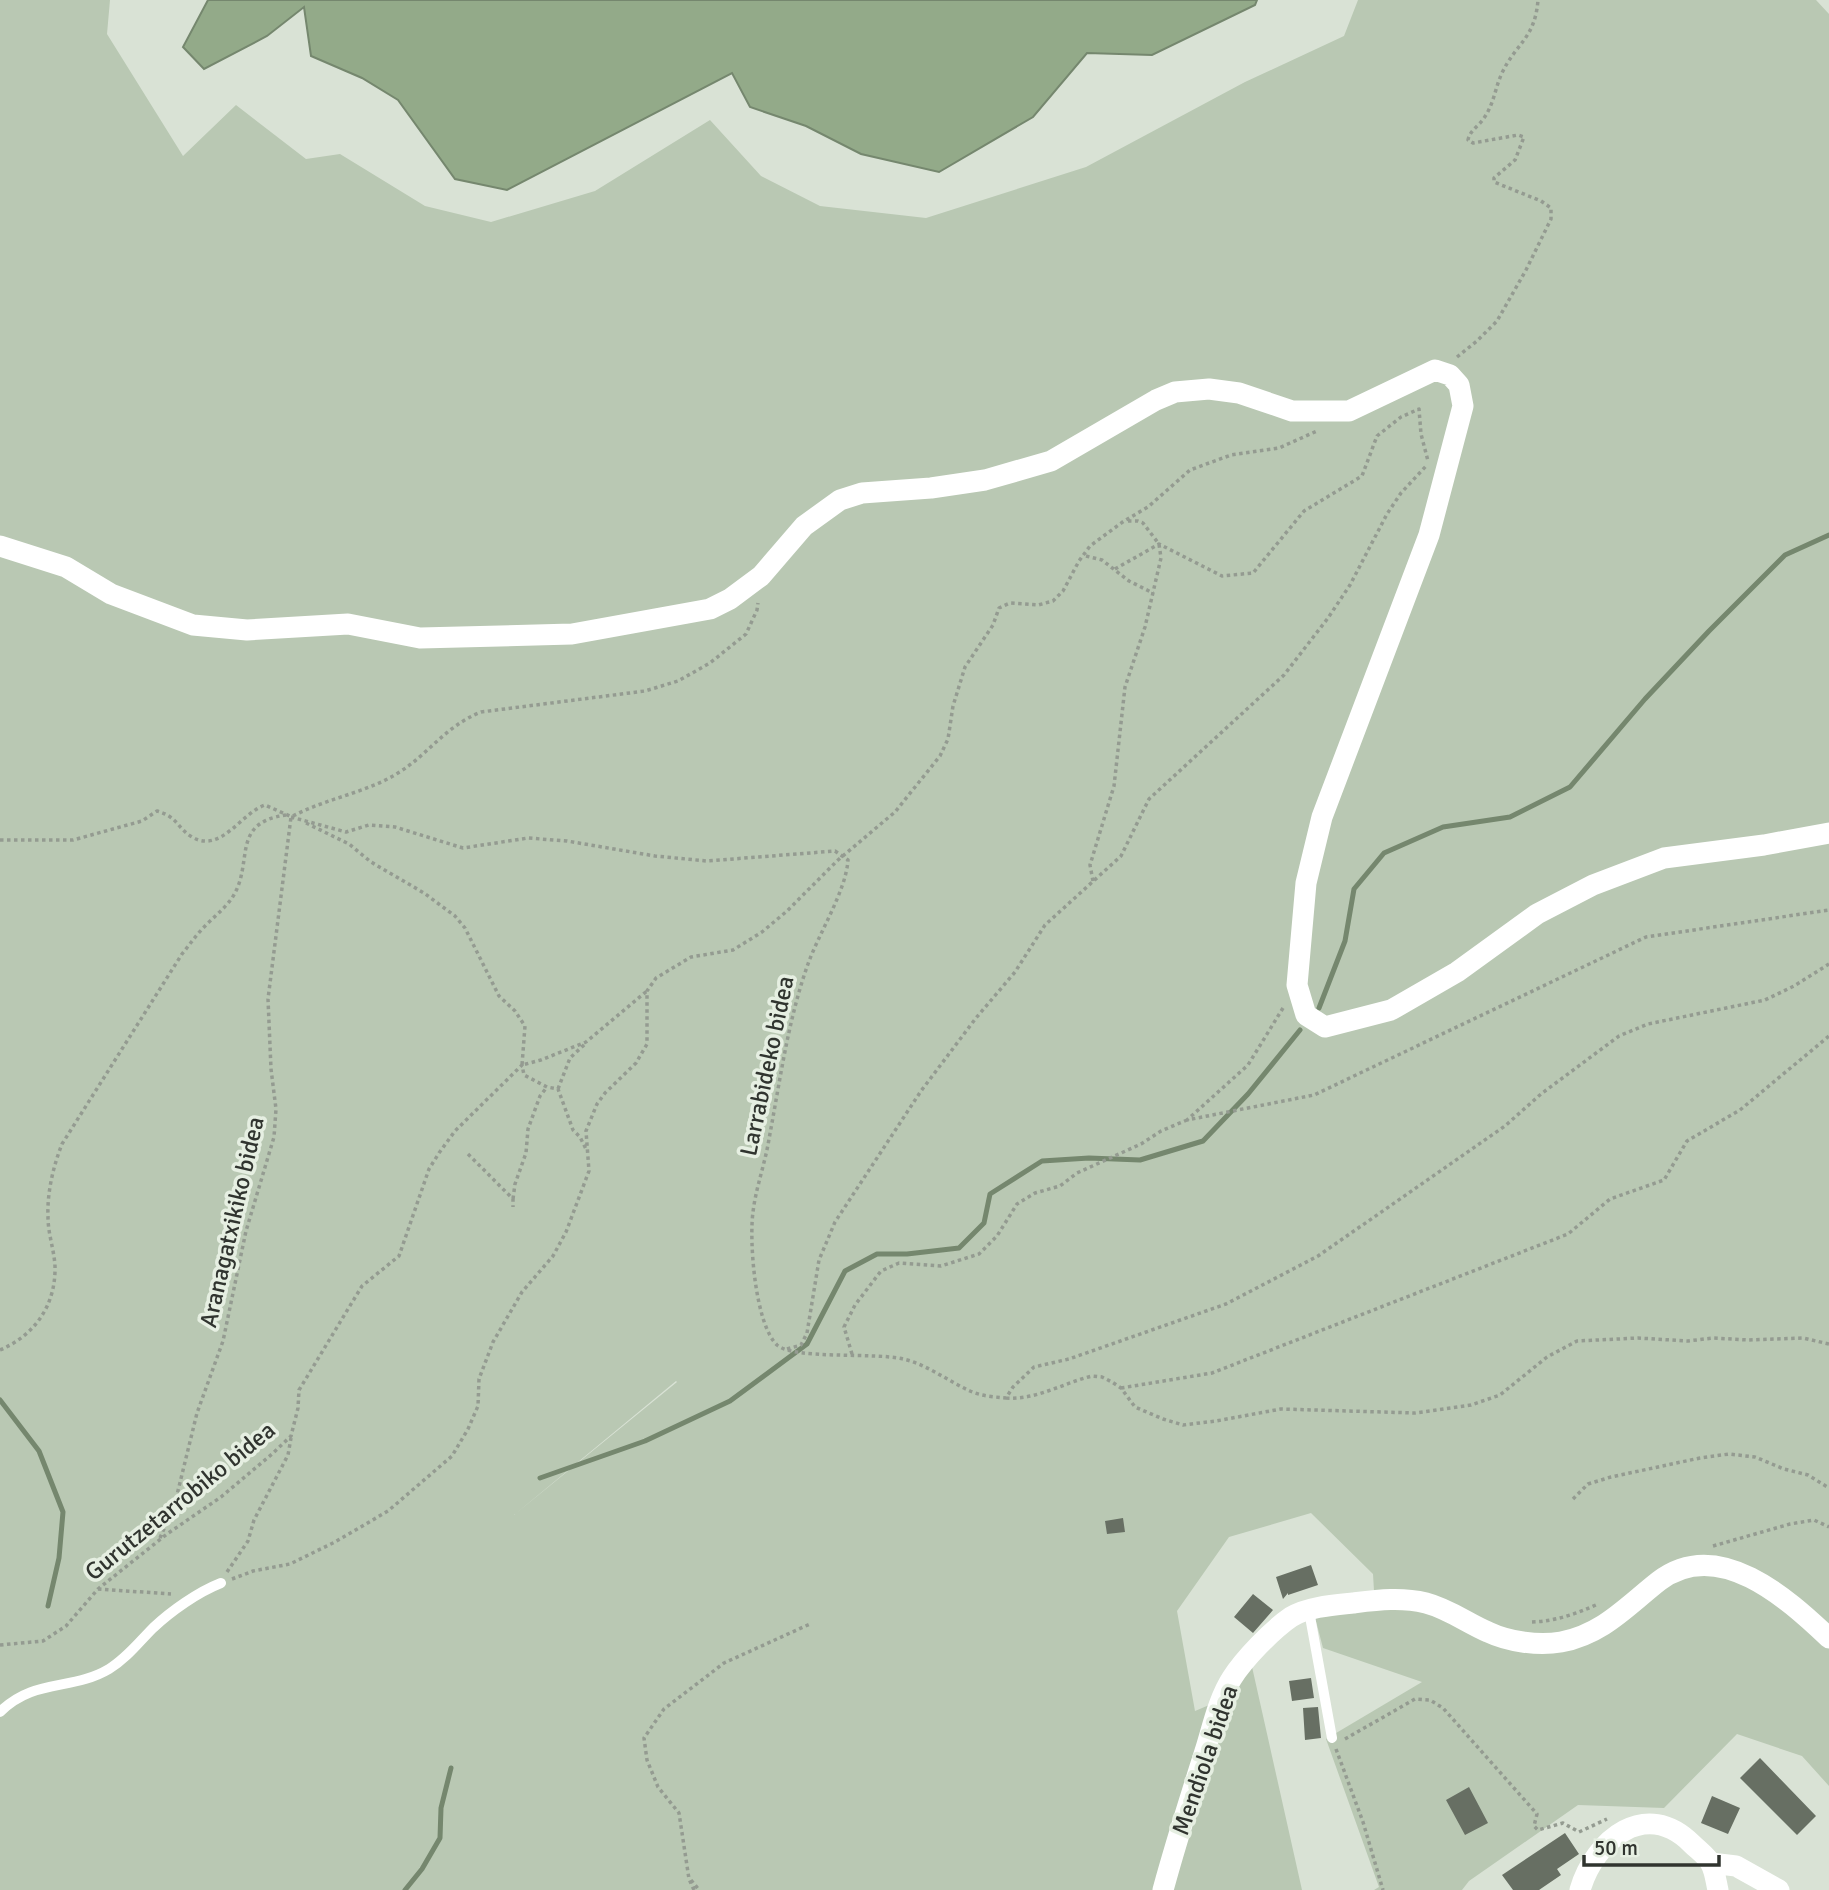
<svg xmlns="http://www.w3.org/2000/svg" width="1829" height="1890" font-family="Signika,sans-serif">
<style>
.green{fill:#b9c8b3;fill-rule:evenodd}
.water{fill:#93aa89;stroke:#75876e;stroke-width:2}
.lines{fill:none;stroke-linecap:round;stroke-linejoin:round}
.stream{stroke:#75876e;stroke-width:5}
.building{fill:#676f63}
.path{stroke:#949b91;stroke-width:3.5;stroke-dasharray:3.5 3.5;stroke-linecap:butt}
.service{stroke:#fff;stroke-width:10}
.minor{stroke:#fff;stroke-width:21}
.labels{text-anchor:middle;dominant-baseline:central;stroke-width:7;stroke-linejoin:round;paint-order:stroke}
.street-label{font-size:24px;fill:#30342f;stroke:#e6efe2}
</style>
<rect width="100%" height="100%" fill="#d9e2d5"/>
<path class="green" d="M0,0H110L107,34L183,156L236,105L306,159L340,154L425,206L491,222L595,191L710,120L761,176L820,206L926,218L1086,167L1245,82L1344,36L1358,0H1816L1829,14V1786L1802,1756L1737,1734L1664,1808L1578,1805L1469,1881L1462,1890H1374L1379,1887L1326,1739L1422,1682L1323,1648L1311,1602L1374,1591L1373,1574L1311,1513L1229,1537L1177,1611L1195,1711L1214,1703L1248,1649L1302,1890H0ZM677,1382L514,1515L676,1381Z"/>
<path class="water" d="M208,0H1257L1255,5L1152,55L1087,53L1033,117L939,172L861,154L806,126L750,107L732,73L507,190L455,179L398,100L362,78L311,56L304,7L267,36L204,69L183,47Z"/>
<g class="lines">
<path class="stream" d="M1319,1008L1345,941L1354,889L1384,853L1443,827L1510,817L1570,787L1645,699L1709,631L1785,555L1829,535
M0,1400L39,1451L63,1512L59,1558L48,1606
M540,1478L645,1441L730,1401L807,1344L845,1271L877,1254H907L959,1248L984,1223L990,1194L1042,1161L1089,1158L1140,1160L1203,1141L1248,1094L1300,1030
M405,1890L422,1869L440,1838L441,1808L451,1768"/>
</g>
<path class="building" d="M1123,1518L1125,1532L1107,1534L1105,1521Z
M1311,1565L1318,1585L1288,1595V1593L1283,1599L1276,1577Z
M1253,1594L1273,1610L1253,1633L1234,1617Z
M1311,1678L1314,1698L1292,1701L1289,1681Z
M1318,1707L1321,1738L1305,1740L1303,1708Z
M1760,1758L1816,1816L1797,1835L1740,1778Z
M1469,1787L1488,1823L1465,1835L1446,1800Z
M1712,1796L1740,1808L1728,1834L1701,1823Z
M1565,1833L1579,1854L1557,1869L1561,1875L1539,1890H1513L1502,1875Z"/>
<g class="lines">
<path class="path" d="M1457,357L1477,341L1497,321L1526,270L1551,219V208L1541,201L1494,182V178L1515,160L1524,137L1518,135L1473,143L1468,140C1470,130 1479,126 1484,118C1494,104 1495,88 1502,73C1516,43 1535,39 1538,0
M1086,556L1102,560L1129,581L1153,593
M1115,569L1159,544L1222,576L1253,573L1304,511L1362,476L1377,436L1401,417L1419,409L1421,434L1428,461
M293,816C327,798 366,793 398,773C429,754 444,727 481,712L645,691L678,681L710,663L746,634L757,610L758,603
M291,817L346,832L369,825L395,827L463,848L528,838L567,841L655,856L707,861L835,851L848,860C846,891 819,933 808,964C788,1020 780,1081 769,1139C765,1164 756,1187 753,1212C749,1241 755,1324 777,1345C794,1360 875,1352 903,1359C926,1364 948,1381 970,1391C981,1396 994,1397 1006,1398L1013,1387L1034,1367L1069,1359L1226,1304L1318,1256L1505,1126L1541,1094L1619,1036L1648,1024L1765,1000L1794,986L1829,964
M306,823L349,844L371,862L424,893L455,916L465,928L499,996L515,1011L525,1026L522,1065L541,1060L586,1042L647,991
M0,840H73L142,821L157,811C178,817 177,828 192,837C221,854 241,813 265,805L292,817
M1093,881L1090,865L1114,786L1125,687L1145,627L1161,558L1159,544L1143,523L1138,521H1127
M1283,1008L1248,1065L1187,1120L1314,1095L1646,937L1829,910
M558,1089L570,1058L585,1044
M468,1154L513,1199V1207
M513,1199L515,1184L526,1153L528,1129L540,1096L547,1087
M787,1349L801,1345L807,1333L819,1260L835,1222L921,1091L976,1018L1015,972L1045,925L1121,856L1149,799L1284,675L1328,618L1350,585L1387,514L1401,493L1427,465
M0,1350C35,1335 56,1305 55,1266C54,1249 48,1234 48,1217C47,1193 53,1167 62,1144L182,954C190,944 197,934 206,925C215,916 225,908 232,898C255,863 229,823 286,815
M852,1354L844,1327L855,1305L881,1271L899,1263L941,1266L979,1254L997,1236L1017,1204L1035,1193L1060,1186L1077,1173L1141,1144L1161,1131L1187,1120
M1121,1388L1212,1373L1568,1234L1610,1199L1664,1180L1687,1141L1740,1110L1829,1036
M1006,1398C1037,1400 1063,1383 1092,1376L1102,1377L1112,1382L1121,1388L1135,1407L1163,1419L1183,1425L1216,1421L1281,1409L1415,1413L1471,1405L1500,1395L1547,1357L1577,1341L1638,1338L1688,1341L1713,1338L1748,1340L1803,1338L1829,1344
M1573,1499L1588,1484L1611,1477L1700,1458L1729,1454L1755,1457L1784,1469L1808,1475L1829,1488
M160,1538L175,1503L197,1413L223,1341L246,1231L274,1137L276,1109L271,1069L268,999L291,817
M1713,1546L1790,1524L1814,1520L1829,1527
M227,1572L248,1541L254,1520L288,1455L291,1438
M232,1579L253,1571L290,1564L335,1542L388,1511L452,1456L468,1429L478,1406L479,1379L493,1342L522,1292L553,1256L566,1232L589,1171L586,1131L597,1104L605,1093L636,1063L647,1044V991L656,978L691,957L733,950L762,932L787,911L838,860L895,812L940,756L948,739L953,706L965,667L993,625L999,608L1010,603L1038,605L1053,601L1063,591L1079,561L1090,546L1124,521L1148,507L1190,470L1231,455L1279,448L1317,431
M98,1589L171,1594
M1532,1622C1556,1621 1576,1614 1598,1604
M0,1645L43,1641L66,1626L98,1589L167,1534L221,1497L272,1454L291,1436L298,1408L299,1390L362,1286L399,1256L429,1169L439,1153L455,1131L522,1065L524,1075L547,1087L558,1089L573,1130L580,1137L586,1149
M1345,1739L1415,1699L1430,1700L1443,1708L1537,1814L1534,1826L1538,1830L1563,1823L1579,1832L1607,1819
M1336,1749L1363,1822L1383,1890
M691,1880L699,1890
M694,1890L689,1879L679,1813L658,1787L647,1760L644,1738L664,1709L724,1663L810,1624"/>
<path class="service" d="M1309,1611L1332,1738
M0,1712C34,1678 72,1691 109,1669C127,1658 139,1642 153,1628C171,1611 198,1592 221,1583"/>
<path class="minor" d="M0,546L66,567L111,594L193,625L247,630L348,624L420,638L572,634L710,609L730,599L761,576L804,526L840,500L862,493L931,488L985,480L1051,461L1156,400L1175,392L1209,389L1239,393L1292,411H1349L1435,370L1450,375L1459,385L1463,406L1429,535L1322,817L1306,883L1297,985L1306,1015L1325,1027L1391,1010L1457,972L1537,914L1593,885L1664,858L1764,845L1829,833
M1711,1863L1736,1866L1779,1890
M1163,1890C1176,1842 1191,1795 1206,1748C1213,1725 1219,1698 1232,1678C1244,1659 1272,1630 1291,1617C1307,1607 1334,1605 1353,1603C1378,1600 1401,1597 1426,1603C1449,1609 1467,1623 1488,1632C1509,1642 1539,1646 1561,1642C1603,1634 1627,1606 1659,1581C1718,1536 1787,1598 1829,1638
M1580,1890C1595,1839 1646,1798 1692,1844C1698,1850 1708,1857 1711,1864C1715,1871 1716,1882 1718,1890"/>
</g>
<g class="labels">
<g class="street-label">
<text transform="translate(767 1066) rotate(-78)">Larrabideko bidea</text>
<text transform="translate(232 1222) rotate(-77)">Aranagatxikiko bidea</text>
<text transform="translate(180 1501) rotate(-39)">Gurutzetarrobiko bidea</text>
<text transform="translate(1205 1760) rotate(-71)">Mendiola bidea</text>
</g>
</g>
<path d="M1584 1855v10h135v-10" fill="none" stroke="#30342f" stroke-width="3.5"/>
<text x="1594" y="1855" font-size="21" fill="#30342f" stroke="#e6efe2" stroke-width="5" paint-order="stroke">50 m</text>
</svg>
